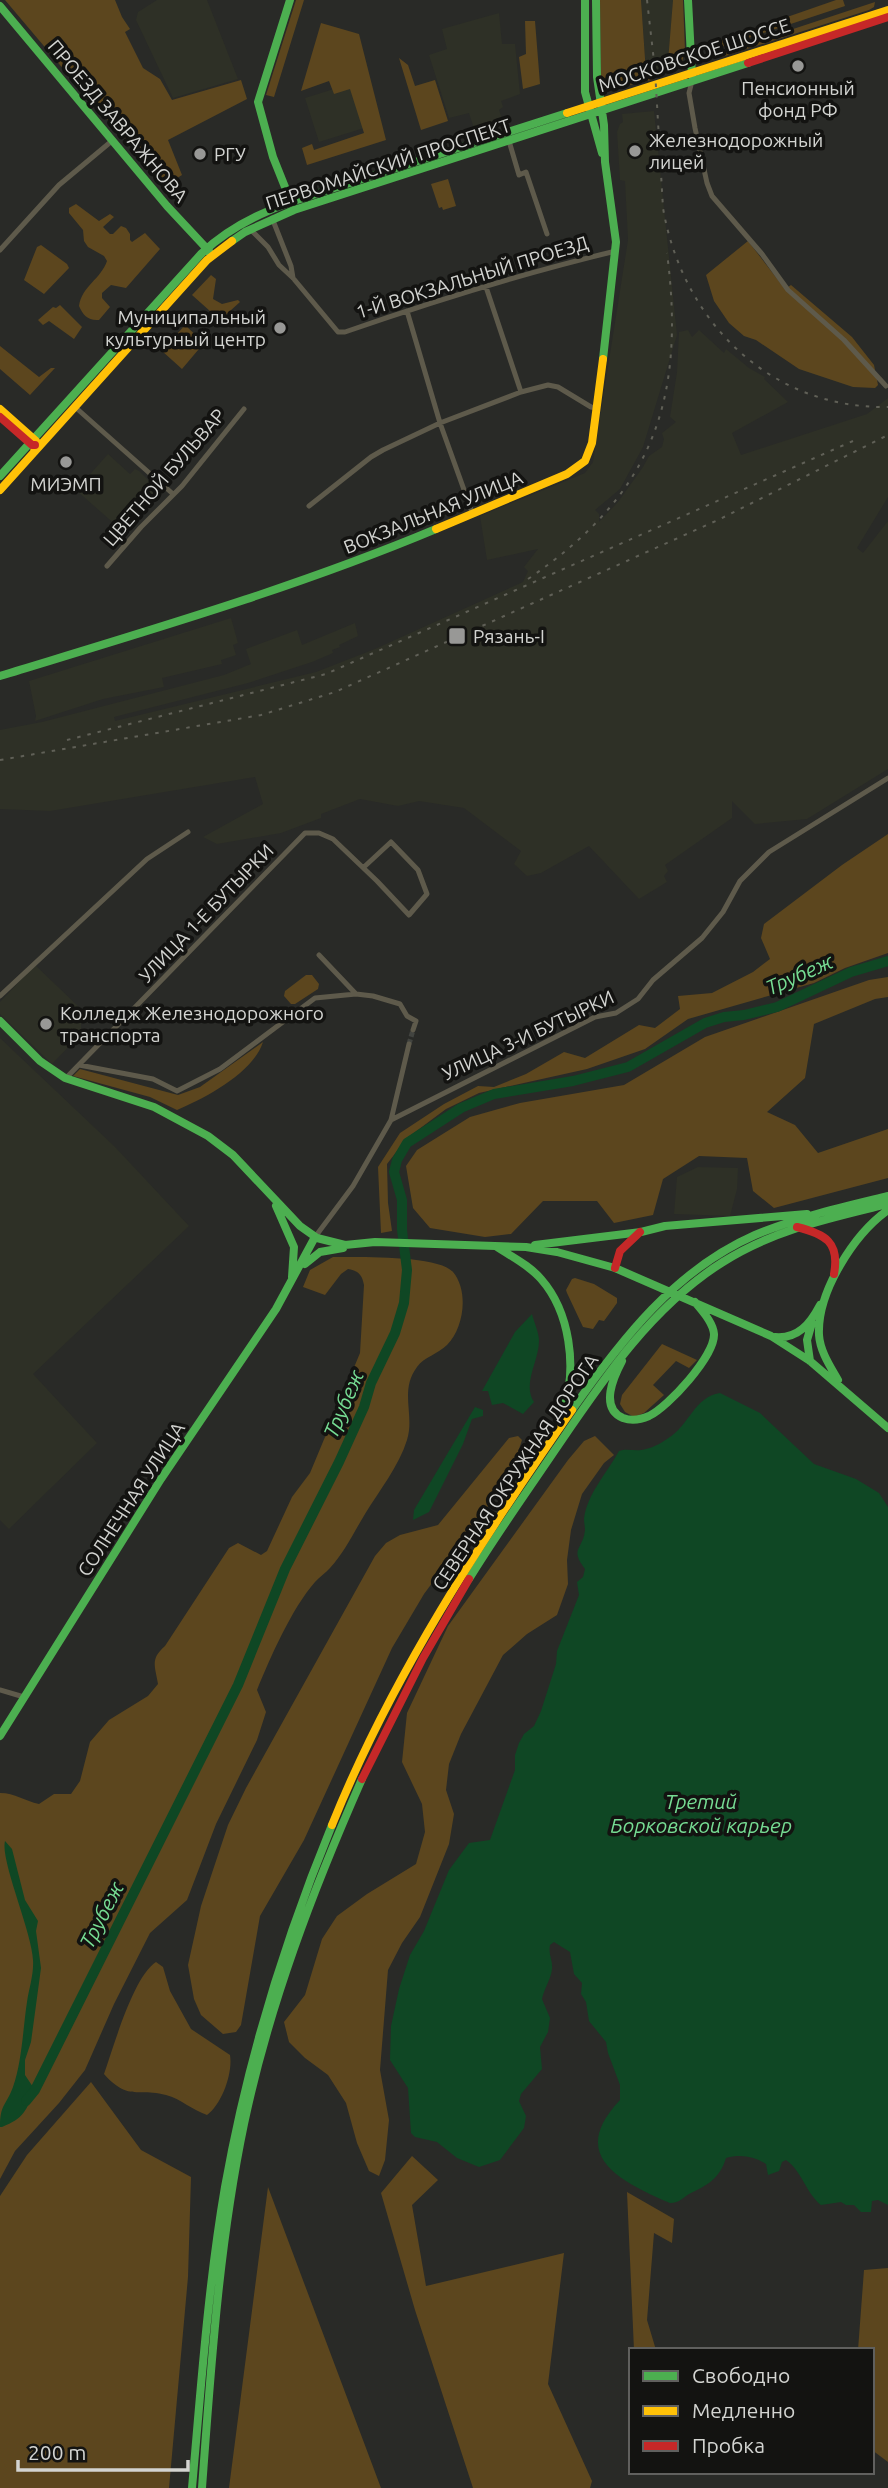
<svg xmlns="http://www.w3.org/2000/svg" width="888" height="2488" font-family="Ubuntu,sans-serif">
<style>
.built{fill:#2e3026}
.green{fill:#5c461e}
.water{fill:#0f4724}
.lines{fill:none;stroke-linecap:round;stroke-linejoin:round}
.river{stroke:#0f4724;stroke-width:10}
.street-tunnel{stroke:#424440;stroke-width:5;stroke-dasharray:5 2.5;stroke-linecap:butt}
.street{stroke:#5e5a4b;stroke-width:5}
.fast{stroke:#4caf50;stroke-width:8}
.slow{stroke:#ffc107;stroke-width:8}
.jam{stroke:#c62828;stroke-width:8}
.rail{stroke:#606057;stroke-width:2;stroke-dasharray:3.5 7;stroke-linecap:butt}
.poi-dot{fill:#989896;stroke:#131311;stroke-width:2.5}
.labels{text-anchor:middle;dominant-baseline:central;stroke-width:7;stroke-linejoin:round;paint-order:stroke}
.street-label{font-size:19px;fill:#d3d4d1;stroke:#131311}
.poi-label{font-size:19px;fill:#d3d4d1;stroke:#131311;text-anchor:start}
.water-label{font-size:21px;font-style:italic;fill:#76dc93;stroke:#131311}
</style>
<rect width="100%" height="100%" fill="#292a27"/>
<path class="built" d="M157,0H207L238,79L173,98L136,20L138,12Z
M641,0H673L668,66L653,75L646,73Z
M499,13L502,44H515L520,94L501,101L503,107L499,110L504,125L476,134L469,113L449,118L429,55L447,49L442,29Z
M366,79L380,123L319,142L305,98Z
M654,111L677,335L643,447L620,489L595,510L599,514V522L618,502L643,467L649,456L662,447L664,439L662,433L676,422L670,417L677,372L679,332L688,330L692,337L699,330L724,353L726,349L749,368L765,377L764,379L788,402L732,433L741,455L867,414L888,398V497L857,548L863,553L888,521V769L807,819L755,824L732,801V818L665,865L668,871L664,876L667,882L639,899L589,846L541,873L527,876L514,864L521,851L464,808L419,801L398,806L360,799L321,814V818L281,833L217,844L203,837L263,804L255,777L50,811L0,809V730L42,722L224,675L251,664L246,649L297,630L302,645L355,623L358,636L339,645L340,647L332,650L333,653L312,662L248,683L114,717L115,721L316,672L375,649L523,582L528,571L524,567L538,549L487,560L480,516L585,473L593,462L628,240L625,181L620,180L617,132L620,124L623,122L622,114Z
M108,454L130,474L135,469L139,471L158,490L128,531L120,524L118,527L76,490Z
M231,618L238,643L233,645L236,655L221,660L222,664L162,678L164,687L103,699L35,721L36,716L29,681Z
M35,965L81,1009V1034L52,1064L0,1014V1002Z
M0,1038L115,1147L189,1226L33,1374L97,1443L9,1529L0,1520Z
M698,1167L738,1168L737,1189L730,1216L674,1214L677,1177Z"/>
<path class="green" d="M5,0H115L122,17L130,29L125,32L143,68L160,79L172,100L241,80L247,99L168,140L182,175L163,187L129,142L98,110Z
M296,0H304L274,97L266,95Z
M600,0H641L646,73L653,75L652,80C637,83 613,92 601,81Z
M673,0H683L685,50L681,66L667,74Z
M836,0H843L845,6L712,50L708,48L709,44Z
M875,2L874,7L869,10L722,57L711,56Z
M525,21H535L540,84L523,89L519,57L526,54Z
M321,23L359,34L386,140L307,165L302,148L312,144L314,150L364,133L350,89L334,94L329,81L301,91Z
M399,58L408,65L415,86L435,80L448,121L421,130Z
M448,179L456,206L443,210L442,207L439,208L431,184Z
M76,204L99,221L110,214L114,217L103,227L110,234H113L121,226L126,228L130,234V240L132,242L145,233L160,249L126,288L111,285L102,293V298L110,307L99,320C88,321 83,315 79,306C82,286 101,279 107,261L104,256L88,247L84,241L83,230L69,213V208Z
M748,241L785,289L791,285L852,337L874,365L878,385L875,388L853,387L799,369L756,340L744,336L729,323L714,301L706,275Z
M41,245L67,264L69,268L44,294L24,280L37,247Z
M211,275L216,279L213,299L222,304L238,300L240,302L220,320L192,295Z
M60,305L82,327L74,339L49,321L43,325L38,320L53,307L56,308Z
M185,325L204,343L182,369L162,351Z
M0,346L39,377L51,368H55L30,395L0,369Z
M888,834V953L845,968L814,983L688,1019L645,1049L587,1069L479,1093L446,1109L407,1138L387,1164L388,1203L392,1231L381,1233L378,1167L400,1133L444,1104L478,1086L494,1087L526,1074L564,1052L585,1058L639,1025L655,1028L680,1009L678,996L712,993L753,972L770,959L761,938L764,924L842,865Z
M306,975H312L319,984L318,989L295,1004H291L284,996L285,991Z
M888,977V997L875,999L814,1024L805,1078L767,1112L795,1125L818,1153L888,1129V1178L774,1208L753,1191L747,1158L699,1156L663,1179L653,1215L614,1223L597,1201H543L511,1234L485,1237L430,1228L413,1208L406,1166L417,1150L470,1117L520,1103L624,1085L705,1037L869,980Z
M263,1042C253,1073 205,1098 177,1110L150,1097L73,1076L80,1069L178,1095L200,1087Z
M333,1257C357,1257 439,1255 453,1272C469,1291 464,1328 447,1345C438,1354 424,1357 417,1367C399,1391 415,1415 407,1440C399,1466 379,1491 365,1514C354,1532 344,1553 330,1568C326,1573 319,1577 315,1582C292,1608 270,1658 257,1690L266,1712L257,1740L216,1824L187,1900L150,1933L114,2004L85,2070L59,2103L15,2151L0,2179V1793C15,1793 25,1801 39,1804L54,1794H71L80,1781L90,1742L109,1720L148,1696L158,1684C155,1666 150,1659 165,1646L229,1548L238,1543L261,1555L267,1551L292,1497L310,1473L360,1353L364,1285C362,1275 359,1271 348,1269L341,1274L325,1295L303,1287L310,1270Z
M575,1278L594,1284L617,1298V1303L604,1321L599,1320L593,1329L583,1327L567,1293L566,1290L572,1279Z
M662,1344L697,1360L689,1368L676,1361L653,1385L664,1395L644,1413L634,1417L625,1412L620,1404L622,1395Z
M518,1436L522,1440L517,1455L484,1513L424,1594L392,1648L304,1840L260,1916L241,2025L236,2032L223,2034L201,2015L194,1999L188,1965L201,1906L228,1825L246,1788L375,1556L386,1543L400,1535L438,1525L509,1438Z
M595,1436L614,1455L604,1463L582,1494L571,1530L567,1560L568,1584L557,1615L527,1634L503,1655L461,1734L449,1764L446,1790L454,1814L449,1844L420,1917L402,1943L388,1970L380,2070L389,2120L385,2160L379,2176L369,2171L357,2143L346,2103L328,2075L305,2058L289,2042L284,2022L305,1995L322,1939L337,1916L367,1894L416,1864L425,1832L422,1804L402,1762L407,1713L448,1626L568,1460L584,1441Z
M156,1962L163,1967L170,1991L191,2029L230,2055C233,2073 222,2104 207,2115C192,2110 181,2099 166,2095C137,2087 129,2102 104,2074C114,2046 133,1977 156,1962Z
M91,2082L141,2150L191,2177L188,2277L169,2488H0V2196L27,2155Z
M412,2156L438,2180L412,2205L426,2286L564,2253L548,2384L592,2481L590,2488H473L415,2310L381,2193Z
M268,2187L381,2488H229Z
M627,2192L674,2219L672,2243L654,2233L647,2320L656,2350H634Z
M888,2268V2462L872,2450V2350H858L864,2270Z"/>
<path class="water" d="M532,1314C534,1322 539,1333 539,1341C539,1361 522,1384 534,1402L523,1414L503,1403L492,1405L488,1391H482L515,1332Z
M720,1393L760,1413L814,1464L856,1479L879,1493L888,1507V2205L878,2200L872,2201L871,2212H861L854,2205H846L841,2202L821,2205C806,2193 802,2171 786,2160L782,2162L779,2171L768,2175L766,2164C754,2156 740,2154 726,2158C720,2178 708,2185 691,2193C683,2197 680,2203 670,2203C620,2181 567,2156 620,2100V2085L608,2053L606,2042L589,2021L586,2002L581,1994L582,1983L574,1974L570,1952L554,1942L550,1945C548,1954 553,1961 552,1969C551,1979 544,1989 542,1999L550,2018L548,2032L540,2047L542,2069L521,2094L519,2101L526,2116L524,2128L500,2160L479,2167L457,2158L437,2142L415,2137L411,2133L408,2088L390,2060L391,2026L399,1989L410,1955L424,1931L449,1870L469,1843L490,1840L515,1770V1755L519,1743L524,1734L534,1726L541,1711L556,1664L557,1651L579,1595L577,1582L583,1577L585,1569C569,1548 583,1550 585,1530C585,1526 584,1523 584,1519C587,1494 607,1473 619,1451C626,1448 633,1451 641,1450C650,1449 660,1444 667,1439C690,1425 694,1397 720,1393Z
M475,1407L483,1410V1416L472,1419L463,1444L429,1512L413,1520L414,1510Z
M5,1841L12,1849L25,1900L38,1921L36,1931L41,1968L31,2042L25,2060V2075L35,2090C26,2111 24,2118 2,2127H0C0,2104 6,2106 13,2087C22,2062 23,2028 27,2002C29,1988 34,1974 33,1960C32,1932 0,1860 5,1841Z"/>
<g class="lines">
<path class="river" d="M26,2101L35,2090L238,1685L285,1569L339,1462L364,1407L371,1383L395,1333L404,1303L407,1270L402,1230V1200L394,1172L397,1160L407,1143L461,1108L494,1094L573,1081L628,1067L705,1023L724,1017L744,1015L777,1007L851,972L888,961"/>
<path class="street-tunnel" d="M409,1044L413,1030"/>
<path class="street" d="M692,81L689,93L695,128L707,183L712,196L762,254L788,290L844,340L886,386
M509,141L519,175L526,172L547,234
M272,218L291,266L293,278
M250,229L268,247L279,265L293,278L338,332H345C434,301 524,273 616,251
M0,250L59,185L113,140
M486,287L521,392
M407,311L440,423L472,512
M75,407L173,494
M309,506L371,457L383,450L440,423L521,392L548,385L558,387L591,407L597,408
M107,566L141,527L182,486L244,409
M319,955L356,994
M0,996L147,859L188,832
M79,1065L153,1079L177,1091L220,1069L315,998L356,994L373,996L400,1004L407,1016L416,1021L413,1030
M66,1078L305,833H319L333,839L377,881L409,915L427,894L418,870L391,842L364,867
M391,1120L595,1017L616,1013L638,999L653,980L702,938L723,912L740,881L769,852L888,778
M315,1237L353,1186L391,1120L409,1044
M0,1690L24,1697"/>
<path class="fast" d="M290,0L258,102L273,157L291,202
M585,0V92L602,153
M596,0L597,77L604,125L605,162L616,242L603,359
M688,0L692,76
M0,6L167,206L209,251
M232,241L245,232L294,210L748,63
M0,476L201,254C227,229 257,214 291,202L567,113
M0,676C147,631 295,588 436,529
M0,1021L40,1061L65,1078L154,1107L208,1136L233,1155L300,1226L317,1238L345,1245L375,1242L526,1247L557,1252L615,1268L771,1336L810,1361L888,1428
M276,1206L294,1247L292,1277
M535,1245L641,1232L665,1226L807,1214
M497,1247C512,1257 529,1265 541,1279C570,1312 577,1367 564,1408C560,1419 555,1428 550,1438
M305,1264L320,1252L343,1248
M775,1337C798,1339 810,1324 820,1305
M622,1361C614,1376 599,1408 623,1418C631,1421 640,1420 649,1416C668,1407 715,1356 714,1334C713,1322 702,1311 695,1302
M810,1361L807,1340L812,1323
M838,1380C830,1366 820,1351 819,1335C817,1292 854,1234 888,1210
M572,1410C621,1340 675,1270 755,1235C798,1217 843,1207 888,1196
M469,1579C496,1535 526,1493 555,1450C602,1381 651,1307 723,1262C773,1230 831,1218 888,1204
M0,1736L161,1479L276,1309L315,1237
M192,2488C201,2387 208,2286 225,2187C247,2063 284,1942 332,1825
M202,2488C211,2366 219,2244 244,2124C269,2005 313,1890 362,1779"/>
<path class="slow" d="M567,113L888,10
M0,409L36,441L34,452
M0,490L207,260L232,241
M436,529L567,474L585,461L592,443L603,359
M332,1825C392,1676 481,1541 572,1410"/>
<path class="jam" d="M748,63L888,17
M0,417L32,445H35
M797,1227C825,1234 840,1242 834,1274
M615,1268L620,1251L640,1232
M362,1779L423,1658L469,1579"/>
<path class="rail" d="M647,0L655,70L663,208C682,320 769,409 888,407
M528,579C653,494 686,400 667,253
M67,740L326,674L853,441
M0,760L261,715L335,692L718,520L888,435"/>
</g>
<g class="poi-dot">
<circle cx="798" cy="66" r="7"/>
<circle cx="635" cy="151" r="7"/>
<circle cx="200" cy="154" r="7"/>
<circle cx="280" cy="328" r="7"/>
<circle cx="66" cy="462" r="7"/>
<rect x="448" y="627" width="18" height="18" rx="3.5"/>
<circle cx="46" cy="1024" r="7"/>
</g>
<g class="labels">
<g class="street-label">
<text transform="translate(694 55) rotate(-18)">МОСКОВСКОЕ ШОССЕ</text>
<text transform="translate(118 121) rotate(50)">ПРОЕЗД ЗАВРАЖНОВА</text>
<text transform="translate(388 164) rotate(-18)">ПЕРВОМАЙСКИЙ ПРОСПЕКТ</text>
<text transform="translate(472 277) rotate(-17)">1-Й ВОКЗАЛЬНЫЙ ПРОЕЗД</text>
<text transform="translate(164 477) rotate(-49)">ЦВЕТНОЙ БУЛЬВАР</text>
<text transform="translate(433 512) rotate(-22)">ВОКЗАЛЬНАЯ УЛИЦА</text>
<text transform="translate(206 913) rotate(-46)">УЛИЦА 1-Е БУТЫРКИ</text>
<text transform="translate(528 1035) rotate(-25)">УЛИЦА 3-И БУТЫРКИ</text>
<text transform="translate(515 1472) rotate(-56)">СЕВЕРНАЯ ОКРУЖНАЯ ДОРОГА</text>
<text transform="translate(131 1499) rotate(-57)">СОЛНЕЧНАЯ УЛИЦА</text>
</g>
<g class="poi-label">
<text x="798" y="88" text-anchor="middle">Пенсионный<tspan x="798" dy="22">фонд РФ</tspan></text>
<text x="649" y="140">Железнодорожный<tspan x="649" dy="22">лицей</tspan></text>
<text x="214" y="154">РГУ</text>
<text x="266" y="317" text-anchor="end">Муниципальный<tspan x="266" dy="22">культурный центр</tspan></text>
<text x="66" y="484" text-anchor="middle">МИЭМП</text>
<text x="473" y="636">Рязань-I</text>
<text x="60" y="1013">Колледж Железнодорожного<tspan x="60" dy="22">транспорта</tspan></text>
</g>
<g class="water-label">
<text transform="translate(799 974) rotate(-24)">Трубеж</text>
<text transform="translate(343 1404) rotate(-67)">Трубеж</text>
<text x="701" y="1801">Третий<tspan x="701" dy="24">Борковской карьер</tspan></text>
<text transform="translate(101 1915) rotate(-63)">Трубеж</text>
</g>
</g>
<rect x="629" y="2348" width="245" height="126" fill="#131311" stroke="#60605e" stroke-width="2"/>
<rect x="643" y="2371" width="35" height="10" fill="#4caf50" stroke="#60605e" stroke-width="2"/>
<text x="692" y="2383" font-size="21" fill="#d3d4d1">Свободно</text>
<rect x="643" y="2406" width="35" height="10" fill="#ffc107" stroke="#60605e" stroke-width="2"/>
<text x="692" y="2418" font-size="21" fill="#d3d4d1">Медленно</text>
<rect x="643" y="2441" width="35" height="10" fill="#c62828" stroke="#60605e" stroke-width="2"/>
<text x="692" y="2453" font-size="21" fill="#d3d4d1">Пробка</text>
<path d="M18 2460v10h170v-10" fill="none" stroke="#d3d4d1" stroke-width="3.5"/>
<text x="28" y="2460" font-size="21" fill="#d3d4d1" stroke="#131311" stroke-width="5" paint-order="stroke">200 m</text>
</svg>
